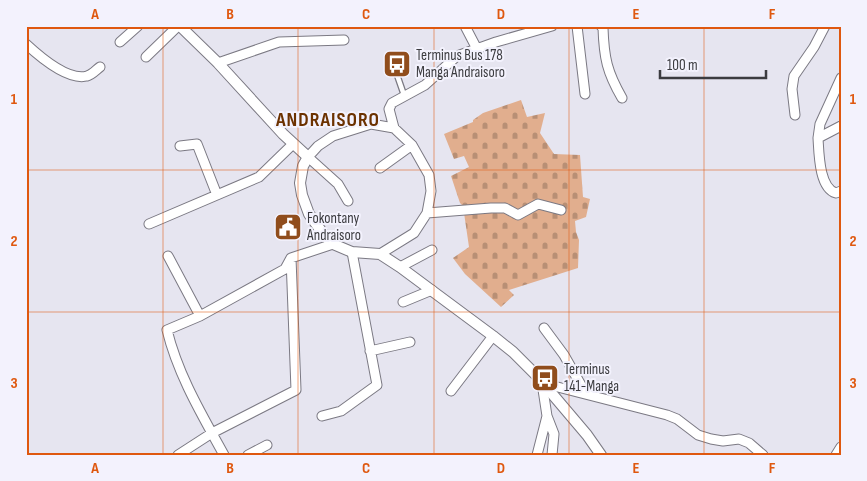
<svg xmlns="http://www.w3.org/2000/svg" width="867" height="481" font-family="'Sofia Sans Condensed',sans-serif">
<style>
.cemetery{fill:url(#cemetery-stones)}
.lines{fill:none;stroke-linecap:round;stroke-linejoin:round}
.service-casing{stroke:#7b7983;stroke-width:7}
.minor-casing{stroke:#7b7983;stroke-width:11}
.tertiary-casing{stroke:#7b7983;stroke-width:12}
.service{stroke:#fff;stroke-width:4.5}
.minor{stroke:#fff;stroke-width:9}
.tertiary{stroke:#fff;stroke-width:10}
.grid{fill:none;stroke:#df580f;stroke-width:1;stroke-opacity:0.55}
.labels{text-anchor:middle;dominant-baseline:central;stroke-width:4;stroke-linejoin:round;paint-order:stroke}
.poi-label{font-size:15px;fill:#3b3b3f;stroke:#f3f2fd;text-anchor:start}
.district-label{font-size:20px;font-weight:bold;letter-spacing:1px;fill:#6c3200;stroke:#f3f2fd}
.neatline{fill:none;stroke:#df580f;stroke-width:2}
.grid-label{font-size:16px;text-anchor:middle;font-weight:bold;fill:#df580f}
</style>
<defs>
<pattern id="cemetery-stones" width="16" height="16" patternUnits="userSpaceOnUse" patternTransform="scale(1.25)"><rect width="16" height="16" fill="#e1ae8e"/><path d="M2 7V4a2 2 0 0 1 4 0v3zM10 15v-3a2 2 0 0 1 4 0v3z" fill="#b88f75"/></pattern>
</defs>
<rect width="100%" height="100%" fill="#e6e5f0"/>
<path class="cemetery" d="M521,100L527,117L545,113L540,133L554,154L580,155L583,197L590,199L586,217L575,221L576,232L579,240L578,268L509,290L514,295L501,307L465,274L453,258L469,247L463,206L460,203L451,176L469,167L464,156L454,159L444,134L473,122V120L483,113Z"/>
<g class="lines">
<g class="service-casing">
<path id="service" d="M396,72L404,95"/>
</g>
<g class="minor-casing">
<path id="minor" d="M465,26L477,49
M577,26L585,94
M601,26L603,28C604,58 607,72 622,98
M120,42L138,26
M26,44C39,56 68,81 87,76C92,75 96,70 100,67
M146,57L178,26
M218,63L279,42L344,40
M795,115L792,89L794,76L814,47L825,26
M841,126L818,138C819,153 819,188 836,193L841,191
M394,128L389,109L392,103L425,85L457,56L496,42L552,26
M818,138L820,124L841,78
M180,146L197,144L217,195
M380,168L412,145
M348,201L338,184L308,157L318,146L333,136L371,124L394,128L412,145L429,175L431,191L427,213L414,233L380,254
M427,213L491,208H505L518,215L538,204L561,210
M149,224L259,177L293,144
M168,256L200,316
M400,267L432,250
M403,302L432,290
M544,328L564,355L586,394
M370,351L410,342
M451,391L493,336
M322,416L341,411L377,385L352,252
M547,416L554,434L552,455
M178,455L212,433L296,390L291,258L333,244
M224,455C202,415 178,375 167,330L200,316L285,269L291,258
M248,455L267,445
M537,455L547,416L542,383L667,415L677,419L698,435L711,439L723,441L739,439L749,443L763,455
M836,455L841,447"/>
</g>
<g class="tertiary-casing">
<path id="tertiary" d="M180,26L218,63L283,134L308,157L303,166L300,183L302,195L309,214L324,235L333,244L352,252L380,254L400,267L493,336L513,352L537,376L587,435L601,455"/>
</g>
<use href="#service" class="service"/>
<use href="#minor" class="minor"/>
<use href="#tertiary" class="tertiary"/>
</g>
<path class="grid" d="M163,26V455M298,26V455M434,26V455M569,26V455M704,26V455M26,170H841M26,312H841"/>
<defs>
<g id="bus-square" transform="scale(1.4375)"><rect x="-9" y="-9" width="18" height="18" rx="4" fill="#904d1c" stroke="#f3f2fd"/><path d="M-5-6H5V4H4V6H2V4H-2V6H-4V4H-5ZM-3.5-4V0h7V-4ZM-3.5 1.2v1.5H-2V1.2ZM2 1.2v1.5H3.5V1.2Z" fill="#fff"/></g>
<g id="civic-square" transform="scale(1.4375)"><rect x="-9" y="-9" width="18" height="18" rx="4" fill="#904d1c" stroke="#f3f2fd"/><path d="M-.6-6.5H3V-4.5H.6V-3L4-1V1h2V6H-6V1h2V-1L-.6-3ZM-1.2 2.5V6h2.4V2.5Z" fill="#fff"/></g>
</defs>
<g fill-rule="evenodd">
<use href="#bus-square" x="397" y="64"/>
<use href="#civic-square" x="288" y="227"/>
<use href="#bus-square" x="545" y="378"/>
</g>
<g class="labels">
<g class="poi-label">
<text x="416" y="55">Terminus Bus 178<tspan x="416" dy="17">Manga Andraisoro</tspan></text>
<text x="307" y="218">Fokontany<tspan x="307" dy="17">Andraisoro</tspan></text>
<text x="564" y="369">Terminus<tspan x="564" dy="17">141-Manga</tspan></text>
</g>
<g class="district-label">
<text x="328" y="120">ANDRAISORO</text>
</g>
</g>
<rect width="867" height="481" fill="none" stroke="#f3f2fd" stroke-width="55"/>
<path d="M660 70v8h106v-8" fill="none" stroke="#3b3b3f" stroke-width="2.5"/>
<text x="667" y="70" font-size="15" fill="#3b3b3f" stroke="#f3f2fd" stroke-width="4" paint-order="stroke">100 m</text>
<rect x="28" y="28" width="812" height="426" class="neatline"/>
<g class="grid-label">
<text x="95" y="19">A</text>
<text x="230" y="19">B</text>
<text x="366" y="19">C</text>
<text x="501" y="19">D</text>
<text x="636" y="19">E</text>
<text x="772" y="19">F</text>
<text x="14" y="104">1</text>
<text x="853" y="104">1</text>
<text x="14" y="246">2</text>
<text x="853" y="246">2</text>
<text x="14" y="388">3</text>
<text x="853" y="388">3</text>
<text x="95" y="473">A</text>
<text x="230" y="473">B</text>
<text x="366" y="473">C</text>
<text x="501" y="473">D</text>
<text x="636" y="473">E</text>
<text x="772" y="473">F</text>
</g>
</svg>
